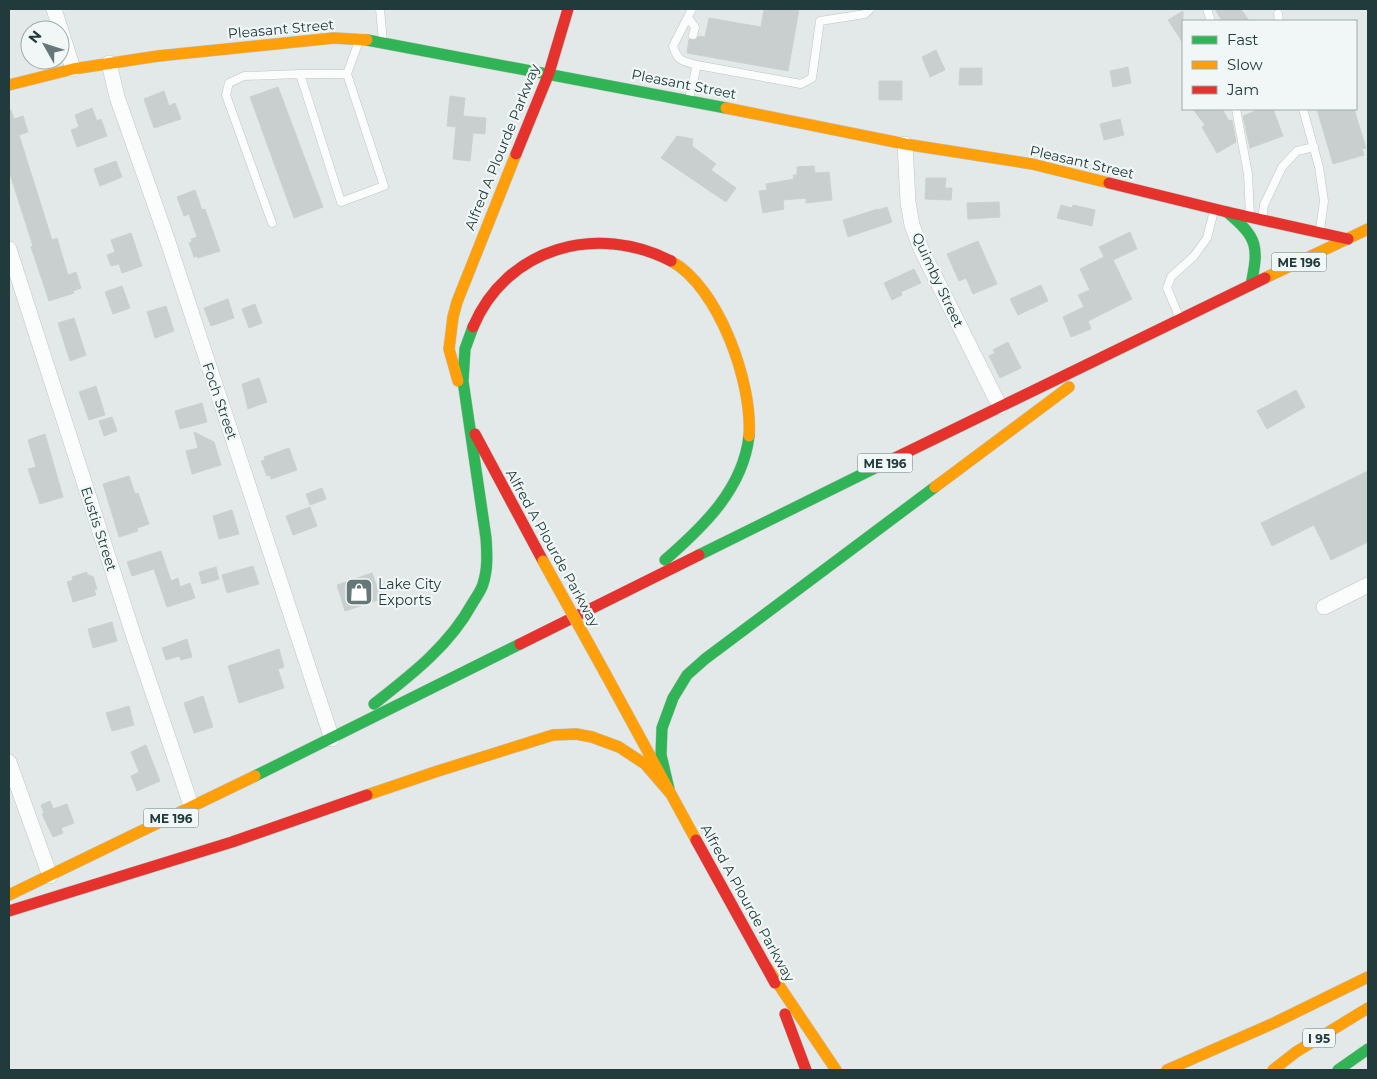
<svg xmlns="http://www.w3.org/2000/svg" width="1377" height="1079" font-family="Montserrat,sans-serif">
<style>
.building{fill:#c9cfce;stroke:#ccd1d0}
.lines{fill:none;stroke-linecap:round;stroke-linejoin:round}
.lane-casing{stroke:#c0c5c5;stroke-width:9}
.street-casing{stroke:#c0c5c5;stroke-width:16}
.fast-casing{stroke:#bec6c5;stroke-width:12}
.slow-casing{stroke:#bec6c5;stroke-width:12}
.jam-casing{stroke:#bec6c5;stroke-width:12}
.lane{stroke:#fbfcfc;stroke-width:8}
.street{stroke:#fbfcfc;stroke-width:15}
.fast{stroke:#30b455;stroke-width:11}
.slow{stroke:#ff9f0a;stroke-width:11}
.jam{stroke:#e5322d;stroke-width:11}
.slow-bridge-casing{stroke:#bcc4c5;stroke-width:12;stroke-linecap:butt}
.slow-bridge{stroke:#ff9f0a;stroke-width:11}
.labels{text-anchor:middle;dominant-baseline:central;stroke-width:4.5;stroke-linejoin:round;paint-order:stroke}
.shield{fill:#f0f7f6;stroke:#5f7373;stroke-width:1}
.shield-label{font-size:12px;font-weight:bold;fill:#213a3b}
.street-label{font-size:14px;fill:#213a3b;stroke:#f0f7f6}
.poi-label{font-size:14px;fill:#213a3b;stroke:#f0f7f6;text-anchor:start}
</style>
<rect width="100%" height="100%" fill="#e3e8e8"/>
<path class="building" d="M764,9H799L788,71L687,53L689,39L694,40L699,36L705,37L709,18L761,27Z
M1215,9H1241L1249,21H1222Z
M1183,11V43L1168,20Z
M936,50L945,70L930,77L922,57Z
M1128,67L1131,83L1113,87L1110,71Z
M960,68H982V85H959Z
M879,81H902V100H879Z
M278,87L323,207L294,218L250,97Z
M164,91L169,106L175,103L181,119L154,128L144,99Z
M450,96L465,98L463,116L486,118L485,134L473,133L470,161L453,159L456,127L447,126Z
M92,108L97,121L101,119L107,136L77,147L71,130L79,127L75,115Z
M1193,109H1222L1229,121L1232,120L1236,142L1217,153L1202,127L1205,125Z
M1260,109H1273L1283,136L1250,148L1243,116Z
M1317,109H1354L1366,148L1362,149L1364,155L1333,164Z
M11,110L14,119L23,116L28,132L19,135L52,240L57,238L68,275L76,272L81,288L73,291L74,293L49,301L31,247L33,246L9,171V111Z
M1120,119L1124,135L1104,140L1100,124Z
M677,136L693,139L692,146L716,164L711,170L736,188L726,202L661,158Z
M116,161L122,177L100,186L94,169Z
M814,166L815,173L829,172L832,200L806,203V198L783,200L784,209L763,213L759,191L767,190L766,184L794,179L793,175H797V167Z
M926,178H946L945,188H952L951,200L925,199Z
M195,190L202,210L205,209L220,251L198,258L197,256L194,257L189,243L192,242L191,239L197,237L189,214L184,216L177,197Z
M999,202L1000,217L968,219L967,203Z
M1061,205L1072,208L1073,205L1095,210L1092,226L1057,218Z
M887,207L892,222L848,237L843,220L878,209V210Z
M1130,232L1137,249L1113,260L1132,299L1088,321L1091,329L1071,337L1063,317L1084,307L1078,295L1090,290L1080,269L1104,257L1099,247Z
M131,233L142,266L122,273L119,264L111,266L107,255L115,252L111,240Z
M978,241L997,284L973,294L966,278L959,281L947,254Z
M914,269L921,283L901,292L902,295L892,300L884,283Z
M1041,285L1048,301L1018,315L1010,299Z
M122,286L130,308L113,314L105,292Z
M228,299L234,318L211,326L204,308Z
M255,304L262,323L249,328L242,309Z
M166,306L174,331L155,338L147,312Z
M74,318L86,355L70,361L58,323Z
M1008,342L1021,368L1000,378L989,356L995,353L993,350Z
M259,378L267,402L248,409L242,384Z
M96,386L105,415L89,420L79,392Z
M1296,390L1305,407L1267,429L1257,411Z
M202,403L207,422L180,429L175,411Z
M112,417L117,431L104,436L99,421Z
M194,432L214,442L221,465L192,474L186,451L198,448Z
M45,434L63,497L40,504L28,469L36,467L28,440Z
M289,448L297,470L271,479L270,475L267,476L261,461L265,460L264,457Z
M1368,471V542L1331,560L1314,525L1272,546L1261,523Z
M129,476L135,494L138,493L149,524L137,528L138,531L119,537L103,484Z
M322,488L326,499L310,505L306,494Z
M310,507L317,526L293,535L286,516Z
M232,510L239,534L219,539L213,516Z
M161,551L171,581L178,578L180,587L190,583L195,598L167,607L154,569L132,576L127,562Z
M253,566L259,584L227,593L222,575Z
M216,567L219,579L202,584L199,572Z
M87,572V575H90V577L93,576L97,589L94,590L96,595L73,602L67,582L73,580L72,577Z
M372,573L381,599L345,611L337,585Z
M112,622L117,641L93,648L88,629Z
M187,639L192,657L181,660L179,656L166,660L162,648Z
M279,649L284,667L278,669L284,688L239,703L228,666Z
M203,696L213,727L194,733L184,703Z
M129,706L134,725L112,731L106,713Z
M146,745L160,781L137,791L131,776L139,772L131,752Z
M50,801L53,809L67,804L74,823L61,828L63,833L53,837L42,814L44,813L41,805Z"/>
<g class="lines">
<g class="lane-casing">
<path id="lane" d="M380,9L383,42
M1207,9L1211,21
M1278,14L1279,21
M688,18L695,27L693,35
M697,65L801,84L812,78L820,21L865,14L870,9
M347,74H300L341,202L384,186L347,74L359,41
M689,99L697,65C683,61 678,62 673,46L692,9
M1236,109L1248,174L1250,215
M1303,109L1319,167L1324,201L1320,230
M1262,219L1264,205L1282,167L1297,151L1314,147
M272,223L226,95L229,83L244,76L300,74
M1179,316L1167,288L1171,277L1194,256L1207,238L1214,211"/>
</g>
<g class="street-casing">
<path id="street" d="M54,9L73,69
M109,63L117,97L167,239L332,739
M905,144L908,202L912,225L921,249L1000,407
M9,249L134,637L192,808
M1324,607L1368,585
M9,762L50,876"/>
</g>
<g class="fast-casing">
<path id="fast" d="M367,40L726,108
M1227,212C1258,238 1259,246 1251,285
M699,555L895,458
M665,560C703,527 743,489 749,436
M374,704C411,675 449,646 472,604C476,597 481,591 483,584C488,569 487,553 486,538L463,381L465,349L473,327
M255,776L520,644
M669,789L661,755L662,728L673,698L687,675L705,659L935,487
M1338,1070L1368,1049"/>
</g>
<g class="slow-casing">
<path id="slow" d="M9,85L73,69L158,56L334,38L367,40
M726,108L905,144L1032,164L1109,183
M671,261C719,287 753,384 749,436
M1265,278L1368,229
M458,381L449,349L453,317L457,302L516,154
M935,487L1069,387
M605,673L696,840
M367,795L438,771L553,735L576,734L592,737L619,747L645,764L670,793
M9,895L255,776
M766,966L836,1070
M1167,1070L1274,1023L1368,977
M1273,1070L1296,1052L1368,1008"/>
</g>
<g class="jam-casing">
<path id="jam" d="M516,154L549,73L568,9
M1109,183L1227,212L1348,239
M473,327C507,247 597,223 671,261
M475,434L543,561
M895,458L1265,278
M520,644L699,555
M696,840L775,983
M9,911L232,842L367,795
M785,1014L806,1070"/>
</g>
<use href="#lane" class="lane"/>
<use href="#street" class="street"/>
<use href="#fast" class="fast"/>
<use href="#slow" class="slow"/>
<use href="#jam" class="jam"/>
<g class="slow-bridge-casing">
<path id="slow-bridge" d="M543,561L605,673"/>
</g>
<use href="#slow-bridge" class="slow-bridge"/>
</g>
<defs>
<g id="shop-square" transform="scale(1.4375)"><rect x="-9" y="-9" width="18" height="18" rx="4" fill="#657778" stroke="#f0f7f6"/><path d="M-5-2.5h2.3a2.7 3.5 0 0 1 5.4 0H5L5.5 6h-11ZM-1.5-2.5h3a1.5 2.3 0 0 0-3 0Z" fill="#fff"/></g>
</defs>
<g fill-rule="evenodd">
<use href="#shop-square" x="359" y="592"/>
</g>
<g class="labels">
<g class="shield">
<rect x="1271.5" y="252.5" width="55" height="19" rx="4"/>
<rect x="857.5" y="453.5" width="55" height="19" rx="4"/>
<rect x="143.5" y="808.5" width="55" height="19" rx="4"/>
<rect x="1303" y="1028.5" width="32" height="19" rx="4"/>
</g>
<g class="shield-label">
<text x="1299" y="262">ME 196</text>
<text x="885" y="463">ME 196</text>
<text x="171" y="818">ME 196</text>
<text x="1319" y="1038">I 95</text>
</g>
<g class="street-label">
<text transform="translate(281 29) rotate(-5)">Pleasant Street</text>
<text transform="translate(684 84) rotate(11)">Pleasant Street</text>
<text transform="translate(502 147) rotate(-68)">Alfred A Plourde Parkway</text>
<text transform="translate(1082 162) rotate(13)">Pleasant Street</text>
<text transform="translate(938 280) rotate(65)">Quimby Street</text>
<text transform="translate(220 401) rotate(71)">Foch Street</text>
<text transform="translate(99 529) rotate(72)">Eustis Street</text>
<text transform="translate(553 548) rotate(61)">Alfred A Plourde Parkway</text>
<text transform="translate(748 903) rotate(61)">Alfred A Plourde Parkway</text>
</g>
<g class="poi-label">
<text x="378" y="584">Lake City<tspan x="378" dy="16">Exports</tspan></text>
</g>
</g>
<rect width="1377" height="1079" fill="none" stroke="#213a3b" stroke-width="20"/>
<rect x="1182" y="20" width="175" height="90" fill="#f0f7f6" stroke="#9dabab"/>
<rect x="1192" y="36" width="25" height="8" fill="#30b455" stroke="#9dabab"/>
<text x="1227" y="45" font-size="15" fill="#213a3b">Fast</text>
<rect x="1192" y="61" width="25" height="8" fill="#ff9f0a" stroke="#9dabab"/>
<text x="1227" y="70" font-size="15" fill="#213a3b">Slow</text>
<rect x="1192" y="86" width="25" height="8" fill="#e5322d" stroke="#9dabab"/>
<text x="1227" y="95" font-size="15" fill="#213a3b">Jam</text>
<g transform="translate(45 45) rotate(309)"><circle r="24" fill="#f0f7f6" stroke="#9dabab"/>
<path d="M0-4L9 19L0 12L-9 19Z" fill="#657778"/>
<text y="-8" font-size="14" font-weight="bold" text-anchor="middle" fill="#213a3b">N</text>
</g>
</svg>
